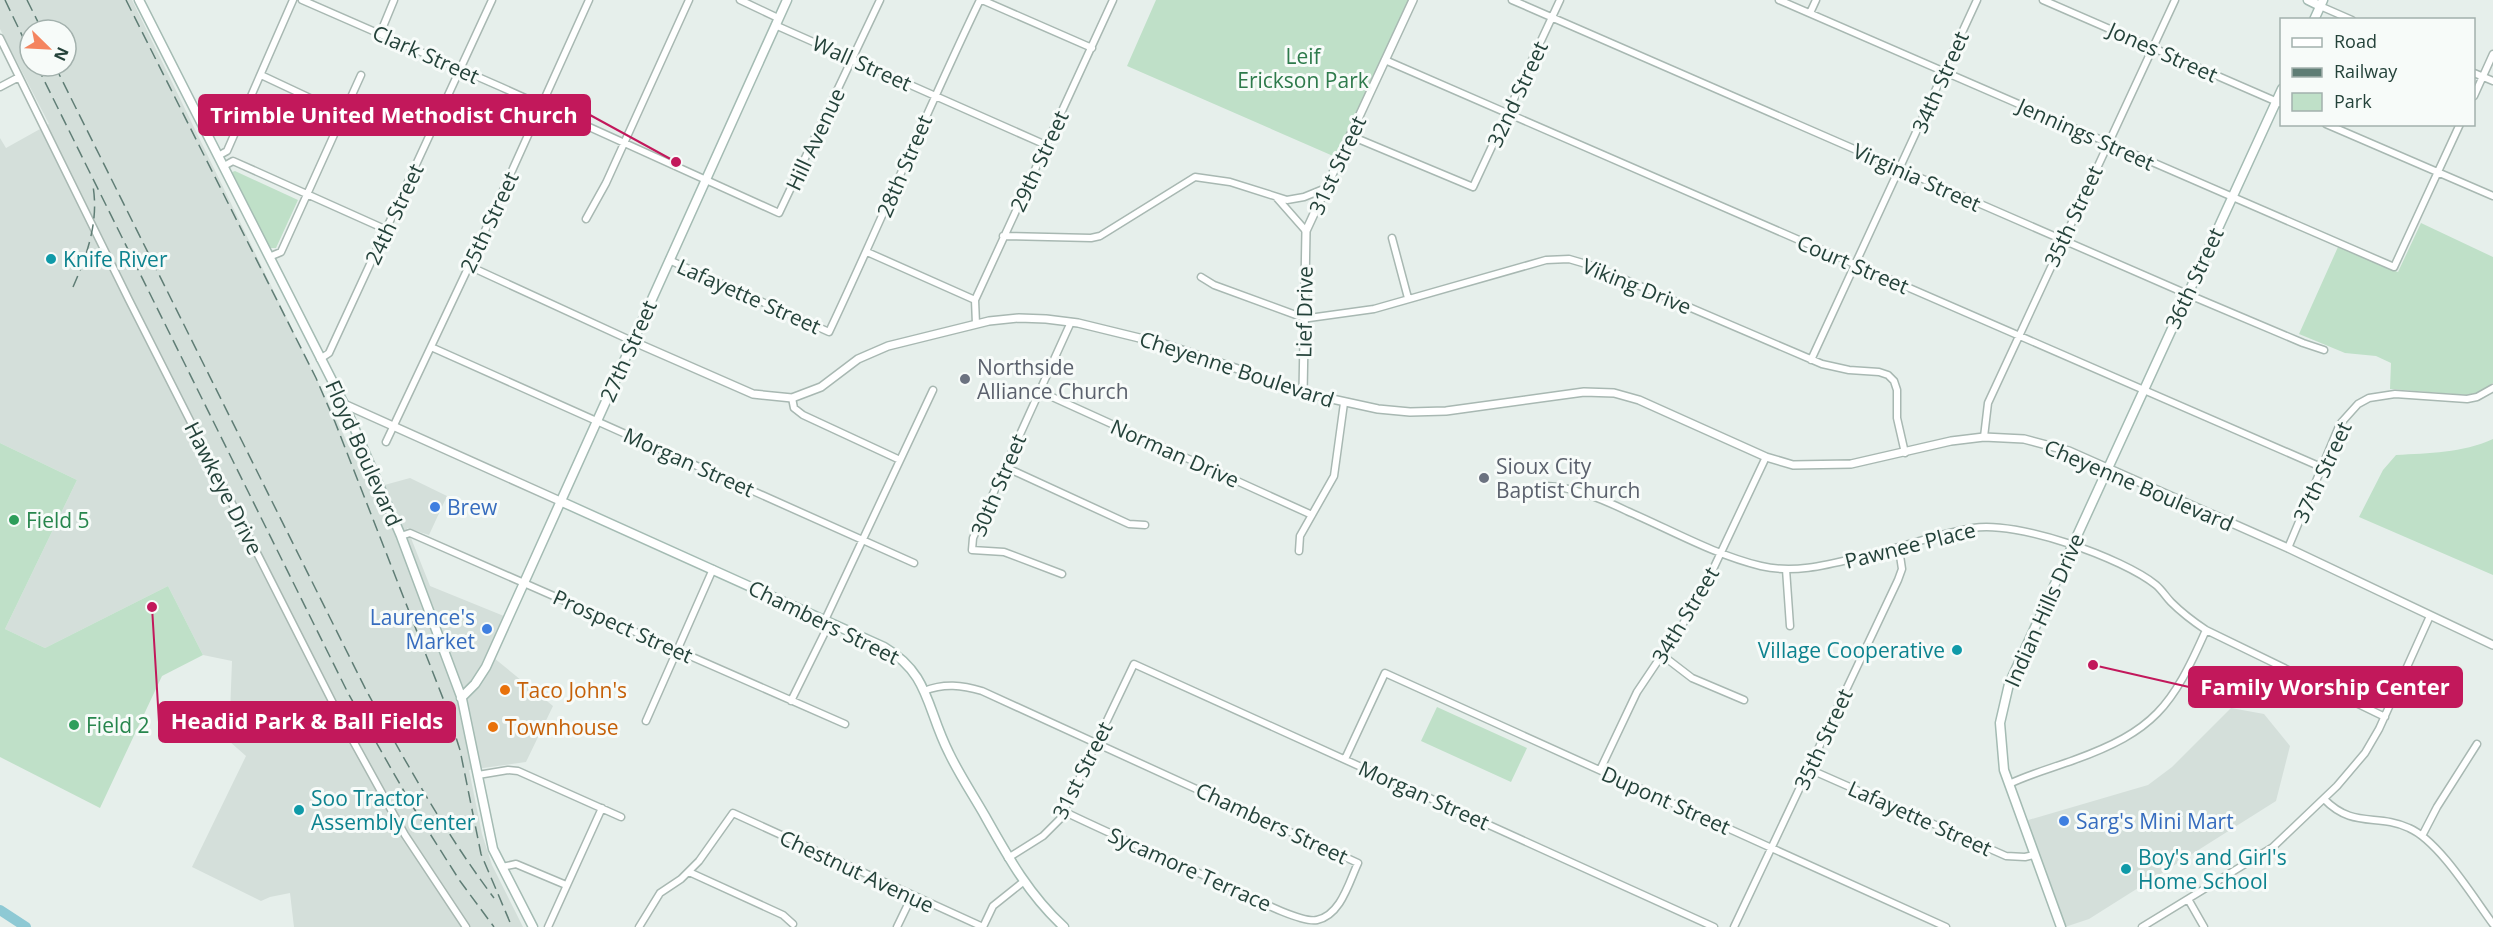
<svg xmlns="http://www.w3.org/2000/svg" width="2493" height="927" font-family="'Open Sans',sans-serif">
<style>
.built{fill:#d4dfda;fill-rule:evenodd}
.green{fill:#bfe0c8}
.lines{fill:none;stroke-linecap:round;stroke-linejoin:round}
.river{stroke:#8ec9d4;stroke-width:10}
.minor-casing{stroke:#a8b8b2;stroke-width:9}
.tertiary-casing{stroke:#a8b8b2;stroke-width:10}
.secondary-casing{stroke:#a4bbb3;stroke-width:11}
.minor{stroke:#fff;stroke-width:6}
.tertiary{stroke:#fff;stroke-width:7}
.secondary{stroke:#fff;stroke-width:8}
.rail{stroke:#5f7d75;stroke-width:1.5;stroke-dasharray:12 6;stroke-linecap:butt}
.culture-dot{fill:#0f9aa8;stroke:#f7fbf9;stroke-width:2}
.worship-dot{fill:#6b7280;stroke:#f7fbf9;stroke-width:2}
.shop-dot{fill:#3f7fe0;stroke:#f7fbf9;stroke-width:2}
.leisure-dot{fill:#2e9e5b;stroke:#f7fbf9;stroke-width:2}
.food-dot{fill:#e8710a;stroke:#f7fbf9;stroke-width:2}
.labels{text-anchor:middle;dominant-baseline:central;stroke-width:6;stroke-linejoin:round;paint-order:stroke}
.street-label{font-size:21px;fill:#24423a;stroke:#f7fbf9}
.park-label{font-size:21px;fill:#2d7a4b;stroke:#f7fbf9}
.culture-label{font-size:21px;fill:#0d838f;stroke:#f7fbf9;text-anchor:start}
.worship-label{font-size:21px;fill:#5b616d;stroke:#f7fbf9;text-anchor:start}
.shop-label{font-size:21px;fill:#366cbe;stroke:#f7fbf9;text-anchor:start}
.leisure-label{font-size:21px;fill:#27864d;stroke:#f7fbf9;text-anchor:start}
.food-label{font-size:21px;fill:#c56008;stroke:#f7fbf9;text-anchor:start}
.leader{fill:none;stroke:#c2185b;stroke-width:2}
.callout-dot{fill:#c2185b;stroke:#f7fbf9;stroke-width:2}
.callout{fill:#c2185b;stroke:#c2185b;stroke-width:2}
.callout-label{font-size:22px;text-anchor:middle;font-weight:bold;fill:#fff}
</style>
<rect width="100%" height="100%" fill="#e6efeb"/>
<path class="built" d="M0,0H132L370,489L410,478L447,496L429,535L407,528L430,586L511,619L494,658L553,706L526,762L469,770L482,834L492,865L523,927H294L290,893L270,897L261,901L192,867L246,756L229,741L232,661L203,655L168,586L45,648L5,629L77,480L0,443V138L6,148L49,124L0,29ZM30,30H66V66H30Z
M2231,708L2264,714L2290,746L2276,801L2089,919L2065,927L2025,821L2148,785L2172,767Z"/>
<path class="green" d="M1156,0H1413L1340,159L1127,66Z
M235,171L298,200L276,248H270L232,172Z
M2421,223L2493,257V383L2481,392L2467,395L2390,389L2391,363L2376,356L2345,353L2299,334L2338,247L2398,272Z
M2493,439V575L2359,517L2383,470L2396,455C2429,453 2462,453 2493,439Z
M0,443L77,480L5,629L45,648L168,586L203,655L162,676L100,808L0,757Z
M1437,707L1527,748L1511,782L1421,741Z"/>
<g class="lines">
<path class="river" d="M0,910L26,927"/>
<g class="minor-casing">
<path id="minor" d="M302,0L501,87L779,213L880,0
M740,0L778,18
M982,0L1092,48
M1512,0L2187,294L2303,343L2324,350
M1779,0L2394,267L2460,124
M2043,0L2282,104
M2320,6L2352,20
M1810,13L1816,0
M775,25L1046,145
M380,34L394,0
M0,38L129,300L341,719L405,835L466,927
M1385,60L2321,467
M2474,73L2493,81
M261,75L344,114
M0,87L19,77
M2474,96L2493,54
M2326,124L2493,196
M1351,136L1473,187L1560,0
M218,156L227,151L293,0
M224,166L233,161L387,230
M1277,198L1306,231
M586,219L606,183L689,0
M1003,236L1091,238L1100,236L1195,177L1230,182L1287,200L1304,197L1326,188
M1392,238L1408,298
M867,252L975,300
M269,257L281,252L361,75
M669,260L829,332C881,222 927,110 980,0
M469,266L632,341
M1201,277L1214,285L1304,318H1309L1374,309L1546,260L1569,259L1593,266L1822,364L1849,370L1879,372L1888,375L1894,381L1897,390V418L1905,453
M976,324L975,300L1113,0
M431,347L914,563
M320,359L329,353L492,0
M1811,360L1977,0
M1039,391L1312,515
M792,398L794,408L803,415L900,460
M1984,437L1988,403L2175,0
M386,442L469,266L589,0
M1005,467L1129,524L1145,525
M1546,486C1574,487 1602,499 1627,511C1671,530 1715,555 1761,566C1799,575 1837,562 1873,554C1906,546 1941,533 1973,528C2016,520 2123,558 2156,585C2162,590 2166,597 2171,602C2182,613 2194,622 2206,630L2385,717
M401,536L410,533L845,724
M2288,548L2340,424L2358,404L2369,398L2395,394L2467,399L2477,397L2493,388
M1299,551L1300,536L1334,476L1344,403
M1786,569L1790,626
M1062,574L1004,552L972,550L973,538L1071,322
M825,620L933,390
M1662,655L1692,678L1744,700
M924,691C944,683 962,685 982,691L1358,863C1349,882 1341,915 1317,920C1300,924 1241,892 1223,884C1170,860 1117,837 1065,812
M791,701L830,622
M646,721L713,569
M1345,759L1385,673L1946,927
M1809,769L2006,856L2025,857L2034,855
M1600,770L1637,692L1684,622L1707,582L1766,457
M478,775L508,770L518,771L621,817
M2009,784C2030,774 2052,768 2074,760C2154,731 2172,707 2206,630
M2324,799C2353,829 2377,813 2409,828C2439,841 2473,897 2493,924
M2423,834L2437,807L2477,744
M1008,858L1043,836L1060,819L1134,664L1714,927
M502,867L516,864L566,885
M689,872L783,915L793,924
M2188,899L2204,927
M548,927L602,808
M639,927L660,893L681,879L699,861L733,813L983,927
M897,927L912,896
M983,927L993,906L1023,882
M1734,927L1898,580L1902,569L1899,549
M2142,927L2273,847L2337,786L2365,753L2379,729L2430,616"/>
</g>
<g class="tertiary-casing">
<path id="tertiary" d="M632,341L753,394L792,398L821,387L858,359L888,346L989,321L1019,318L1046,319L1078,323L1164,344L1238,369L1286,389L1378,409L1410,412L1446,411L1584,392L1614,393L1639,400L1766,457L1793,465L1851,464L1951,441L1984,437L2024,439L2069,451L2288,548L2493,645
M1303,393L1306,231L1413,0
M344,404L560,501"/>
</g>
<g class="secondary-casing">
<path id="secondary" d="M139,0L344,404L401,536L462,699L493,849L533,927
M2308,0L2320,6
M2314,20L2323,0
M560,501L884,647C930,674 926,708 949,753C959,774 973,795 985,816C1008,857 1029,895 1064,927
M461,698L475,684L486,667L787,0
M2061,927L2004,770L2000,723L2009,684L2282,89"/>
</g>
<use href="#minor" class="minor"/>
<use href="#tertiary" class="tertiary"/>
<use href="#secondary" class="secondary"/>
<path class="rail" d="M5,0L30,52
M27,0L42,30
M126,0L316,378L335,422L446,706L460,750L481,854L512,927
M37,66L348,693L413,807L460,881L494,927
M55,66L366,690C405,761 445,833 494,898
M73,287C87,255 99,222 93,186"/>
</g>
<g class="culture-dot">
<circle cx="51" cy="259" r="6"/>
<circle cx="1957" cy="650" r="6"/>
<circle cx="299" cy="810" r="6"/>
<circle cx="2126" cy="869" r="6"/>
</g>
<g class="worship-dot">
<circle cx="965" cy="379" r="6"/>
<circle cx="1484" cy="478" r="6"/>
</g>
<g class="shop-dot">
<circle cx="435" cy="507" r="6"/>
<circle cx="487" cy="629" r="6"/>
<circle cx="2064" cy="821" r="6"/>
</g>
<g class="leisure-dot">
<circle cx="14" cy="520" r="6"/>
<circle cx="74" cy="725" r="6"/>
</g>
<g class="food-dot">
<circle cx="505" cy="690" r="6"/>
<circle cx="493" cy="727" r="6"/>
</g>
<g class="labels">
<g class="street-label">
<text transform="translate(2163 52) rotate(24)">Jones Street</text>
<text transform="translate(426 54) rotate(24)">Clark Street</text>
<text transform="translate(862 63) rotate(24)">Wall Street</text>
<text transform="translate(1940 82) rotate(-66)">34th Street</text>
<text transform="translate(1517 94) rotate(-65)">32nd Street</text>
<text transform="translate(2086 134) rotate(24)">Jennings Street</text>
<text transform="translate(815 139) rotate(-65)">Hill Avenue</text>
<text transform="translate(1039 161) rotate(-65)">29th Street</text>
<text transform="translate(1337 165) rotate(-65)">31st Street</text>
<text transform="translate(904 166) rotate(-67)">28th Street</text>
<text transform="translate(1917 177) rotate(24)">Virginia Street</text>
<text transform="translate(394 214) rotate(-65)">24th Street</text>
<text transform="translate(2073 216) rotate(-65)">35th Street</text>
<text transform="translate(489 222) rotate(-65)">25th Street</text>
<text transform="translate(1853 264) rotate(23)">Court Street</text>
<text transform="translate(2194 278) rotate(-65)">36th Street</text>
<text transform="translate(1637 286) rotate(22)">Viking Drive</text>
<text transform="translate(749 296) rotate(24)">Lafayette Street</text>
<text transform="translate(1304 312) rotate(-89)">Lief Drive</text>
<text transform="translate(628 351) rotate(-66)">27th Street</text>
<text transform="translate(1237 369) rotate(18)">Cheyenne Boulevard</text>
<text transform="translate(364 453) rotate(66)">Floyd Boulevard</text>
<text transform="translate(1175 453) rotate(24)">Norman Drive</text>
<text transform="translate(689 462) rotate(24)">Morgan Street</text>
<text transform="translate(2322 472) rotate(-65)">37th Street</text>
<text transform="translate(998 485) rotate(-67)">30th Street</text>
<text transform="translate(2139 485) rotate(23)">Cheyenne Boulevard</text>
<text transform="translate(224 488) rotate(63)">Hawkeye Drive</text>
<text transform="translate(1910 545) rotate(-14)">Pawnee Place</text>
<text transform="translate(2044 610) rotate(-66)">Indian Hills Drive</text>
<text transform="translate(1685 615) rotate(-59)">34th Street</text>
<text transform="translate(824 622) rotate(26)">Chambers Street</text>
<text transform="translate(623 626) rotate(24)">Prospect Street</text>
<text transform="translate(1823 739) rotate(-65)">35th Street</text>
<text transform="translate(1082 770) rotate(-63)">31st Street</text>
<text transform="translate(1424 795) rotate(24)">Morgan Street</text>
<text transform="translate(1666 800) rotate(24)">Dupont Street</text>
<text transform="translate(1920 818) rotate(24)">Lafayette Street</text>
<text transform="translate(1272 823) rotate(25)">Chambers Street</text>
<text transform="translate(1190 869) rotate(24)">Sycamore Terrace</text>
<text transform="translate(857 871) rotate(25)">Chestnut Avenue</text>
</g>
<g class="park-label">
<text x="1303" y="56">Leif<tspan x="1303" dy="24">Erickson Park</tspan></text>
</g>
<g class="culture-label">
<text x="63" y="259">Knife River</text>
<text x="1945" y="650" text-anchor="end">Village Cooperative</text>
<text x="311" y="798">Soo Tractor<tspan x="311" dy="24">Assembly Center</tspan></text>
<text x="2138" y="857">Boy's and Girl's<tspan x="2138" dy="24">Home School</tspan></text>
</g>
<g class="worship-label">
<text x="977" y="367">Northside<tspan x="977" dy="24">Alliance Church</tspan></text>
<text x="1496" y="466">Sioux City<tspan x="1496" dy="24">Baptist Church</tspan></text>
</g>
<g class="shop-label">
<text x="447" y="507">Brew</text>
<text x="475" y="617" text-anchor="end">Laurence's<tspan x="475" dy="24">Market</tspan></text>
<text x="2076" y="821">Sarg's Mini Mart</text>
</g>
<g class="leisure-label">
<text x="26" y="520">Field 5</text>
<text x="86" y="725">Field 2</text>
</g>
<g class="food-label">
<text x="517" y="690">Taco John's</text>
<text x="505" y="727">Townhouse</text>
</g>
</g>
<path class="leader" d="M676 162L590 115M2093 665L2189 687M152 607L159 722"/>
<g class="callout-dot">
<circle cx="676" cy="162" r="6"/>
<circle cx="2093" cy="665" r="6"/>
<circle cx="152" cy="607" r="6"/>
</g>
<g class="callout">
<rect x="199" y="95" width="391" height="40" rx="6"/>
<rect x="2189" y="667" width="273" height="40" rx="6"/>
<rect x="159" y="702" width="296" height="40" rx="6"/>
</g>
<g class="callout-label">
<text x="394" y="123">Trimble United Methodist Church</text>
<text x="2325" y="695">Family Worship Center</text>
<text x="307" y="729">Headid Park &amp; Ball Fields</text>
</g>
<rect x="2280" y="18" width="195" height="108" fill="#f7fbf9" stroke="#a3b1ad" stroke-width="1.5"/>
<rect x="2292" y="38" width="30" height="9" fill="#ffffff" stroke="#a3b1ad" stroke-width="1.5"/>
<text x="2334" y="48" font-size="18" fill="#24423a">Road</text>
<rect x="2292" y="68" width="30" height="9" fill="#5f7d75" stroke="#a3b1ad" stroke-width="1.5"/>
<text x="2334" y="78" font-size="18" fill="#24423a">Railway</text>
<rect x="2292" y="93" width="30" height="18" fill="#bfe0c8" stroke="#a3b1ad" stroke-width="1.5"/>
<text x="2334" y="108" font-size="18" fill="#24423a">Park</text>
<g transform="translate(48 48) rotate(114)"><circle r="28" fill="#f7fbf9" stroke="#a3b1ad" stroke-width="1.5"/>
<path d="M0-4.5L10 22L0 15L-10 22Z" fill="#f4845f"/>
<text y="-9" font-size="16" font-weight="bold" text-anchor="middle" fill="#24423a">N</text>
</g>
</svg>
